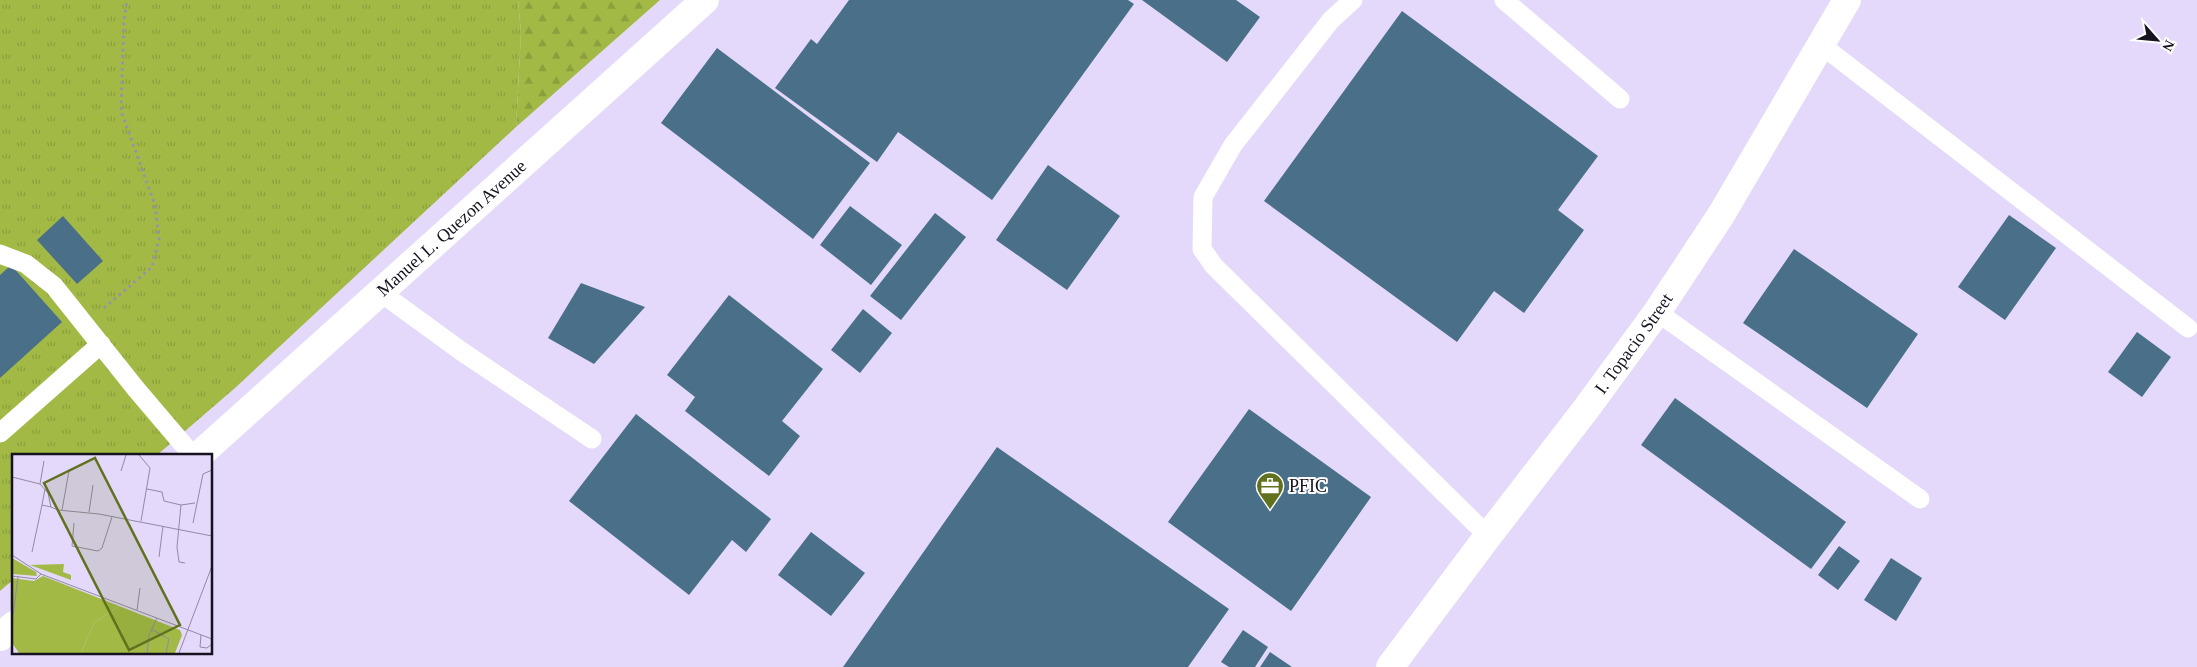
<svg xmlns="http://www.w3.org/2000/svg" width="2197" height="667" font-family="'Times New Roman',serif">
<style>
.grass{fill:url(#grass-tufts)}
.forest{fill:url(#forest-firs)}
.building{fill:#496f89}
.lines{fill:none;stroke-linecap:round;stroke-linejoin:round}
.path{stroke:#9990ab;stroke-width:3;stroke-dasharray:2.5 4;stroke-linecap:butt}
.lane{stroke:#fff;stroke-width:19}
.street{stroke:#fff;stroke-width:28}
.secondary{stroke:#fff;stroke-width:28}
.labels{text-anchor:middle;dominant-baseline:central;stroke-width:4;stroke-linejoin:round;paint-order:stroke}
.street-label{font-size:18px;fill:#171220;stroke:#fff}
.poi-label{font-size:18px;fill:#171220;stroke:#fff;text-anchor:start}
.inset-road{fill:none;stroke:#9289a3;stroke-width:1}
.view{fill:#61711e;fill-opacity:0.15;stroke:#61711e;stroke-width:2.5}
.inset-edge{fill:none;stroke:#171220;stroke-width:2.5}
</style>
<defs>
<pattern id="grass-tufts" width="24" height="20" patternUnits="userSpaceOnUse" patternTransform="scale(1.25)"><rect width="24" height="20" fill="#a2ba45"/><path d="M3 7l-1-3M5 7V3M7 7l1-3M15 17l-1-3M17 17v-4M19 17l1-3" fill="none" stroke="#8b9f3c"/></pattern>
<pattern id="forest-firs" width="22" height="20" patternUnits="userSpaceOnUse" patternTransform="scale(1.25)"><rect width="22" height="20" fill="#a2ba45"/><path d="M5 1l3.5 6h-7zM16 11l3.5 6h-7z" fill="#8b9f3c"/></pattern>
</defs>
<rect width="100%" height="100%" fill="#e4d9fb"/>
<path class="grass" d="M0,0H518L521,33L516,127L235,388L156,456H14V579L0,591Z"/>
<path class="forest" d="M518,0H660L516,127L521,33Z"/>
<path class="building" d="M849,0H1128L1134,4L992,200L898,132L877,162L775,88L811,39L817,44Z
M1142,0H1236L1260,17L1227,62Z
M1402,11L1598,156L1558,210L1584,230L1524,313L1494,291L1457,342L1264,201Z
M717,48L870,163L813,239L661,123Z
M1048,165L1120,216L1067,290L996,240Z
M850,206L902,245L871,285L820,245Z
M935,213L966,237L901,320L870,296Z
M2009,215L2056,248L2005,320L1958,287Z
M63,216L103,261L77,284L37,240Z
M1794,249L1918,334L1867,408L1743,323Z
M11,265L62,322L0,378V275Z
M581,283L645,307L594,364L548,338Z
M729,295L823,369L782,421L800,436L769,476L685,411L695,397L667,375Z
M863,309L892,333L860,373L831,350Z
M2137,332L2171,357L2142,397L2108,372Z
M1675,398L1846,522L1811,569L1641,445Z
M1249,409L1371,497L1291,611L1168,522Z
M636,414L771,519L746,552L732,540L689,595L569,501Z
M997,447L1229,609L1188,667H843Z
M811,532L865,573L831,616L778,575Z
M1839,546L1860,561L1838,590L1818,575Z
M1891,558L1922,578L1896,621L1864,600Z
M1243,630L1268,647L1255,667H1229L1221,662Z
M1270,652L1292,667H1260Z"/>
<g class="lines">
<path class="path" d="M104,308L152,267L159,239L155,205L121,111L124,20L127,0"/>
<path class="lane" d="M1353,0L1331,20L1233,145L1203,197L1202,249L1214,266L1488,536
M1504,0L1620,99
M1820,44L2188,328
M0,254L26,264L54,286L136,389L193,456
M380,292L461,351L592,439
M1657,312L1920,499
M0,433L101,344"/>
<path class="street" id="s1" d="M1390,667L1488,536L1586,409L1657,312L1721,215L1847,0"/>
<g class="secondary">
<path id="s2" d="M198,456L705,0"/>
<path d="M0,637L14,625"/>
</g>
</g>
<defs>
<g id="office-pin" transform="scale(1.4375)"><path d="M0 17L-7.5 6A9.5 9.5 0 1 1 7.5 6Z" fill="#61711e" stroke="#fff"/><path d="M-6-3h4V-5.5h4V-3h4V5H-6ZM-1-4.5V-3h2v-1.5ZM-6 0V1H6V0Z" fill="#fff"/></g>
</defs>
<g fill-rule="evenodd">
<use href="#office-pin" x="1270" y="486"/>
</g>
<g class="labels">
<g class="street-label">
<text stroke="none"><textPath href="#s2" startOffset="341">Manuel L. Quezon Avenue</textPath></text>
<text stroke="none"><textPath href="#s1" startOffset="405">I. Topacio Street</textPath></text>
</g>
<g class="poi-label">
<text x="1289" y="486">PFIC</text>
</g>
</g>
<g transform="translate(12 454)">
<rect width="200" height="200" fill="#e4d9fb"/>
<path d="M0,104L24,118L25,122L0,120ZM107,152L168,176L170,181L163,199H69L82,169Z" fill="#a2ba45"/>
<path d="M52,110L51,118L59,121V126L18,111ZM31,122L107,152L82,169L69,199H7L0,189V124L22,127Z" fill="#a2ba45"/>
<path class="inset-road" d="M127,1L138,14L129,67M109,17L114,1M0,23L28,30L36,39L39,53L46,56L87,60L200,82M28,30L32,7M135,35L150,38L152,47L169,51M30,51L33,35M50,56L57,17M77,58L81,31M62,69L60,92L86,97L90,94L100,63M181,69L191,20L200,16M20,98L30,51L39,53M0,101L29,120L200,185M147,103L151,72M173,109L167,108L165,93L169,51L183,49M0,122L24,125L29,120M125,156L128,134M0,169L6,123M139,175L157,185L154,199M189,181L188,193L195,194L200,190M135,199L137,181L145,164M167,199L200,112"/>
<path class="view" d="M83,4L168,171L117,196L32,29Z"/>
<rect width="200" height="200" class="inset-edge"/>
</g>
<g transform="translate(2157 40) rotate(117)" stroke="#ffffff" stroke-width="4" paint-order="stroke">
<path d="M0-4L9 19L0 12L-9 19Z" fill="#171220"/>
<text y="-8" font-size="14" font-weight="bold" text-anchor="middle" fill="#171220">N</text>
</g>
</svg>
